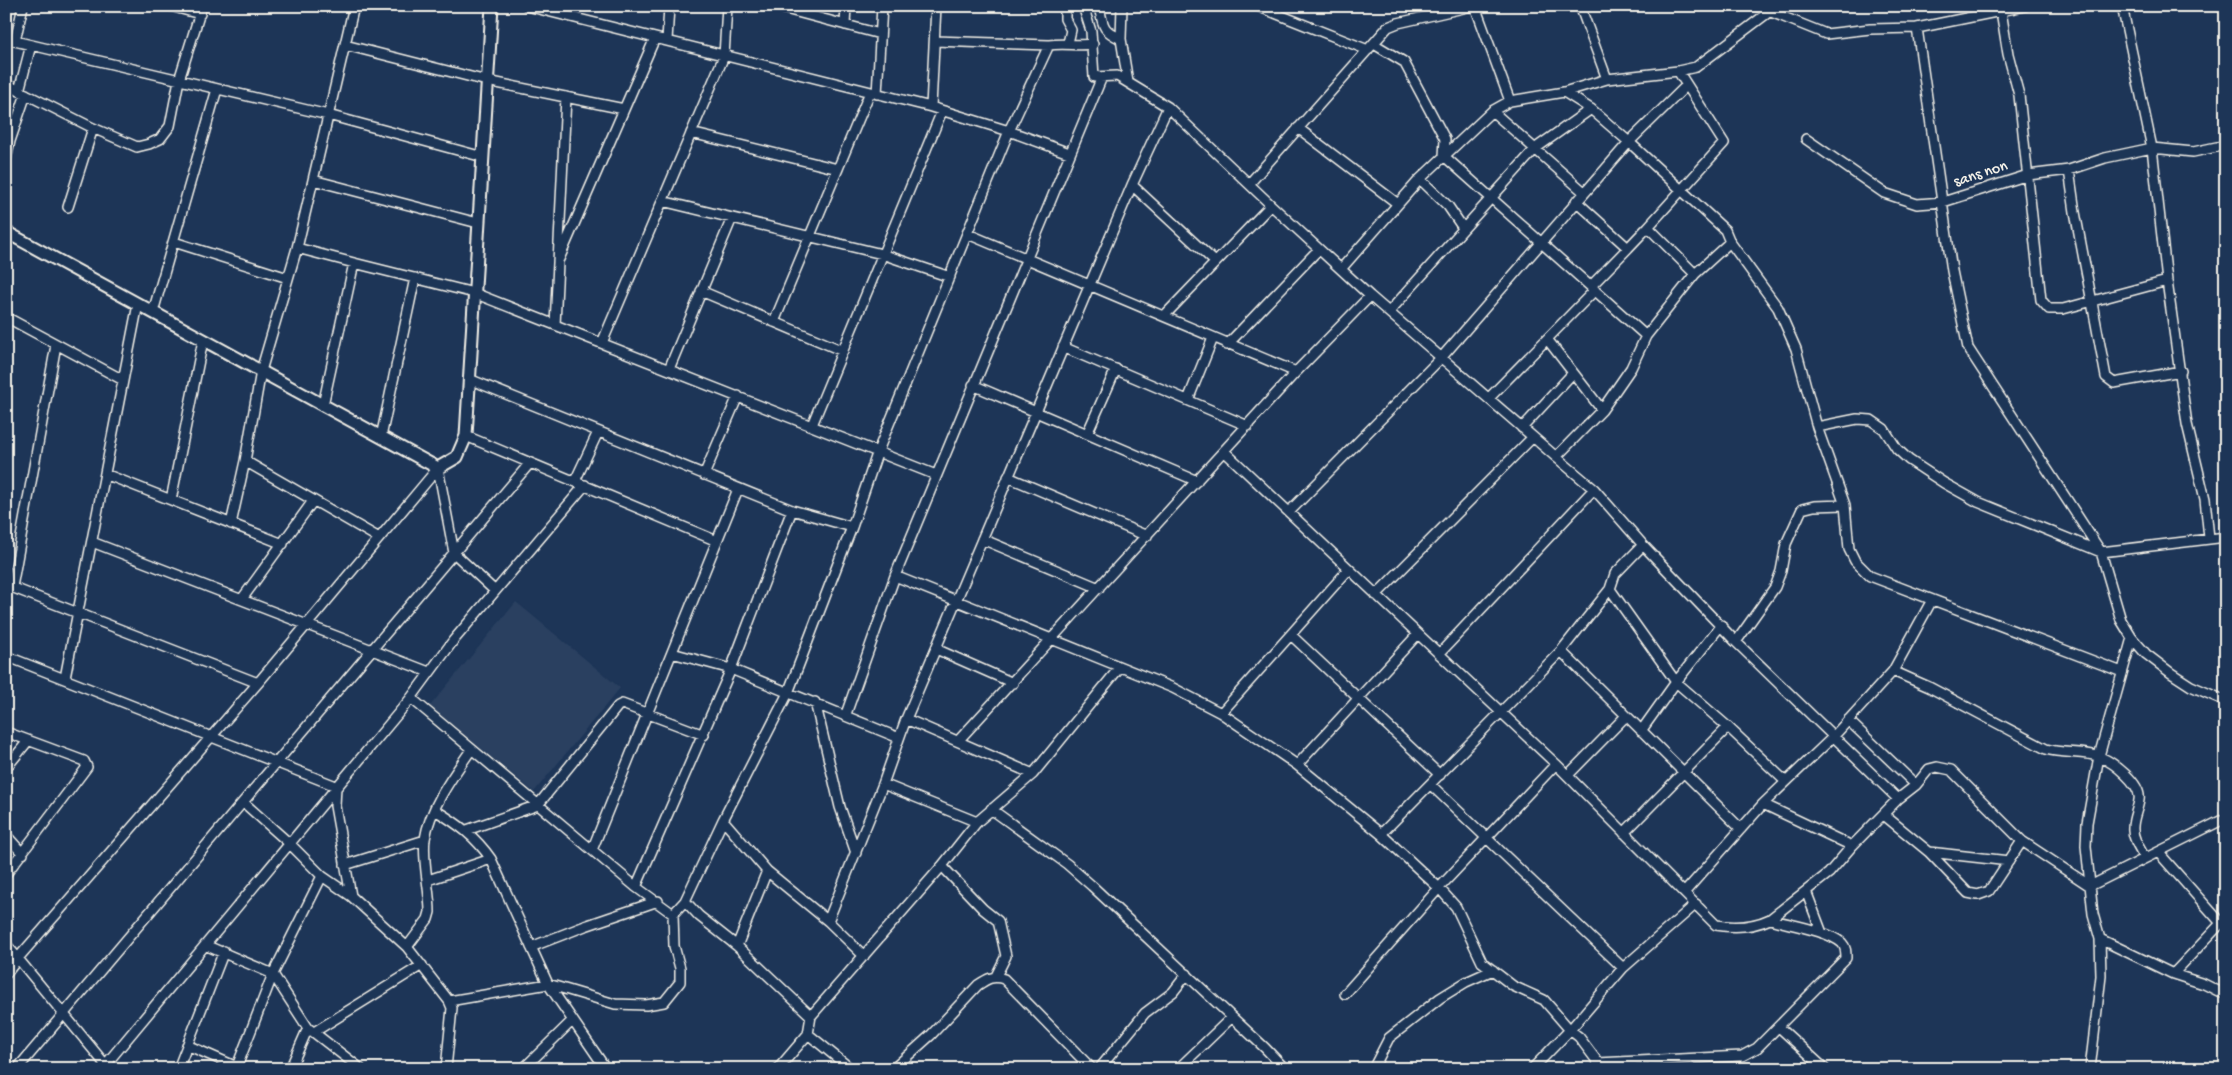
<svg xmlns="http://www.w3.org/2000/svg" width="2232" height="1075" font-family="'Gochi Hand',sans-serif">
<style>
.built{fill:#2a4060}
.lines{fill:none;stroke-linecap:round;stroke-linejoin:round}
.minor-casing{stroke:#f4f1e8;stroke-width:12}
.tertiary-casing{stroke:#f4f1e8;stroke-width:15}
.minor{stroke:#1d3557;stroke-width:9}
.tertiary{stroke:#1d3557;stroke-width:11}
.labels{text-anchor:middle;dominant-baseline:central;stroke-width:5;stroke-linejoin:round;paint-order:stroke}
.street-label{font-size:16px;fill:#f4f1e8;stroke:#1d3557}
</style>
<rect width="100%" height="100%" fill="#1d3557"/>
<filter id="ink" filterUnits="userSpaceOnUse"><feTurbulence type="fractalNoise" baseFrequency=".02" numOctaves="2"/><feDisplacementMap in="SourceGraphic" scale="10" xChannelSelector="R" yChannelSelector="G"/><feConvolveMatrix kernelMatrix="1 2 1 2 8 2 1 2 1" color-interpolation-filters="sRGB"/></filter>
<g filter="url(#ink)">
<path class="built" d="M516,602L620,688L534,792L430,706Z"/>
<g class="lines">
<g class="minor-casing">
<path id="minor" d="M170,6L200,14
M527,6L931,107L1009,131L1069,153
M774,6L880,34
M1065,6V19L1071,30L1068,43
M1083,6L1091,31L1094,77L1117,76L1168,107L1271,205L1370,296L1533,437L1376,595
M1099,6C1103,26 1102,30 1121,39
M1122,6L1121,39L1128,82
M1257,6L1368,50
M1475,6L1510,101
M1756,6L1826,34L1870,29L1917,28
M2000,6L2001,11L2025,6
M2122,6L2152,148L2167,281L2187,424L2205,499L2209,538
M845,25L846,6
M6,39L328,115L483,157
M15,41L23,6
M667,41L669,6
M935,41L1049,45C1064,43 1078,46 1093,44
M1374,44L1404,62L1445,139L1444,156L1646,336L1631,368L1602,410L1556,457L1533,437
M345,45L487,81L624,109
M1678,71L1724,143L1648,227L1695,274
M1607,79L1678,71L1696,67L1769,12
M6,84L93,128L137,147L149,144L160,139L170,126L179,80L202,6
M1687,85L1629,142L1725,230L1730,242L1778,308L1796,349L1817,427L1845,505L1849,549L1855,561L1870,576L2122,672
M19,91L31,45
M877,94L882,6
M931,107L936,6
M1492,111L1584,192
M1298,128L1398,204
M691,133L838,169
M1806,139L1884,193L1917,204L1943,202L2028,175L2069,170L2105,158L2152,148L2193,152L2226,145
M6,160L10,141L26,94
M2069,170L2075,212L2106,377L2114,383L2181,371
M1420,179L1448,206L1463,228
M313,180L478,223
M1249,184L1388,27L1398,23L1472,6
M1132,185L1215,262
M662,201L882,254L950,277
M1576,201L1628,248L1591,286
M68,207L93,128
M968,234L1296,372
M174,242L288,278
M297,248L354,263
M1628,248L1648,227
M559,259L655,38
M1341,269L1420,179L1492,111L1510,101L1564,92L1607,79L1580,6
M2167,281L2063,309H2049L2041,300L2019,95L2008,54L2001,11L1917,28L1952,271L1968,348L2101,552L2121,620L2132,638L2146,654L2171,673L2191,686L2226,701
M701,291L843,351
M153,312L217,89
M1389,312L1536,148L1591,109
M1164,316L1271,205
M6,317L123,380
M774,322L870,92
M555,325L566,97
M1646,336L1695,274L1730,242
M1547,339L1602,410
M602,343L724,56L727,6
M1227,345L1319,249
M1063,347L1248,426
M669,369L732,218
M469,379L792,510L852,527
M973,385L1197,481
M1489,398L1595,290
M1188,400L1213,338
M323,405L354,263L474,293L936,475
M812,425L942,111
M1817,427L1857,419L1871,420L1884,429L1897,449L1909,460L1944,483L1978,502L2101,552L2226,537
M1522,428L1573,373
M1087,434L1116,369
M466,436L717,541
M381,437L415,278
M1224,451L1556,764L1716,925C1735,928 1753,927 1770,919L1829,873L1852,846
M1556,457L1594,489L1643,545L1736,642L1898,799
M245,461L379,538
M438,468L454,553L495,591
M105,474L283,544
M704,475L738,396
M1008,477L1147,536
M575,481L598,432
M171,500L203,340
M1289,512L1442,357L1629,142L1591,109L1564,92
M231,524L245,461L261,371L297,248L354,6
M982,539L1099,588
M92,542L429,672
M895,576L1173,688L1221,713L1297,765L1381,834L1439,888L1456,907L1482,962L1513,986L1544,1000L1570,1030L1579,1037L1603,1069
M6,585L258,683
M12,587L56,345
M1610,589L1676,682L1728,727L1785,781
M242,599L313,501
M1291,635L1440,775
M1736,642L1775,587L1781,571L1786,544L1802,509L1814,506L1845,505
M936,649L1013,683
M1561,651L1741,829
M672,653L731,669L899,738
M1439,654L1594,489
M6,656L336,786
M1893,671L1932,600
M65,678L138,304
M411,698L636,887L673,914L685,901L723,820L788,693L852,527L878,451L1009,131L1049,45
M815,702L840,807L856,853
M1221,713L1349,569
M846,714L895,576L1102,77
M1848,720L1916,785
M1641,731L1676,682L1721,625
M6,732L84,761L87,767L6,874
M958,741L1296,372L1370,296
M1297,765L1418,634
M6,768L28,741
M1033,774L1120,667
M1568,775L1626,716
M883,784L977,822
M1431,785L1623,968
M336,786L335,806L351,896
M243,802L290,844L322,876L351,896L407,947L449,1001L452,1008L446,1069
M1763,804L1852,846L1898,799L1916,785L1929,769L1937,767L1951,770L2022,841
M991,809L1067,864L1092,886L1265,1048L1285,1069
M435,810C458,824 475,836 491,859L548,984L606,1069
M1884,815L1929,852L1968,893L1978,895L1989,891L2022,841L2090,886L2226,818
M723,820L767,871L828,921L864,956
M467,830L538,805L618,706L622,704L704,735
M1624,833L1728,727
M1381,834L1561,651L1610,589L1615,574L1643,545
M6,835L23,854
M592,850L738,489
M1929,852L2009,861
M2158,852L2221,923
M345,865L425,840
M942,866L983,909L998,921L1006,956L996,976
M428,880L491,859
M636,887L731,669L792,510
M1806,891L1822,933
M1684,893L1763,804L1833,737L1893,671L1929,687L2046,749C2063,754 2086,751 2100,757C2113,762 2142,784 2139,800C2138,810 2132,819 2133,830C2133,840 2141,850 2145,858
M685,901L699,916L737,946L811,1016
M828,921L883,784L906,719L1132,185L1168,107
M2100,939L2173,974L2204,984L2226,995
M6,944L105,1064
M205,945L273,974L308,1028L361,1069
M737,946L767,871
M407,947L428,919L430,912C430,890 422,860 425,839C430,807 453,776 471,750
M531,947L585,926L658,901
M6,974L19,957L258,683L438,468
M2173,974L2226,918
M1345,994L1439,888L1556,764
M449,1001L548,984L615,1004L646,1005L664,1002L680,982V968L674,946L673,914
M1779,1027L1825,1069
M314,1032L422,965
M808,1034L851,1069
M187,1045L237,1067
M1597,1063L1742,1056L1757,1048L1846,958C1846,952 1846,947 1842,943C1826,930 1790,925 1770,919
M17,1069L530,463
M102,1069L411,698L453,641L585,485
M178,1069L224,951
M236,1069L273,974L322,876
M290,1069L308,1028
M523,1069L572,1021
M778,1069L808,1034L811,1016L942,866L977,822L1033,774L906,719
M893,1069L931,1035L978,985C987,979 993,975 1004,979L1092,1069
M1099,1069L1145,1013L1173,992L1187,974
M1178,1069L1232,1017
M1373,1069L1389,1038L1440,998L1466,982L1493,970
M1532,1069L1570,1030L1623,968L1696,904
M2090,1069L2101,976L2100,939L2093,914L2086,846L2087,823L2099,756L2132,638"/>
</g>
<g class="tertiary-casing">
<path id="tertiary" d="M6,232L438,468L457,457L466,436L492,6"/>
</g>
<use href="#minor" class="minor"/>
<use href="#tertiary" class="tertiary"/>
</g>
</g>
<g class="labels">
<g class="street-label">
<text transform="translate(1981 175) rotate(-18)">sans non</text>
</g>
</g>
<rect width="2232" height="1075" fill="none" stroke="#1d3557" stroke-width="25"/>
<rect x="12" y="12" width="2207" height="1050" fill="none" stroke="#f4f1e8" stroke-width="2" filter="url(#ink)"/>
</svg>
